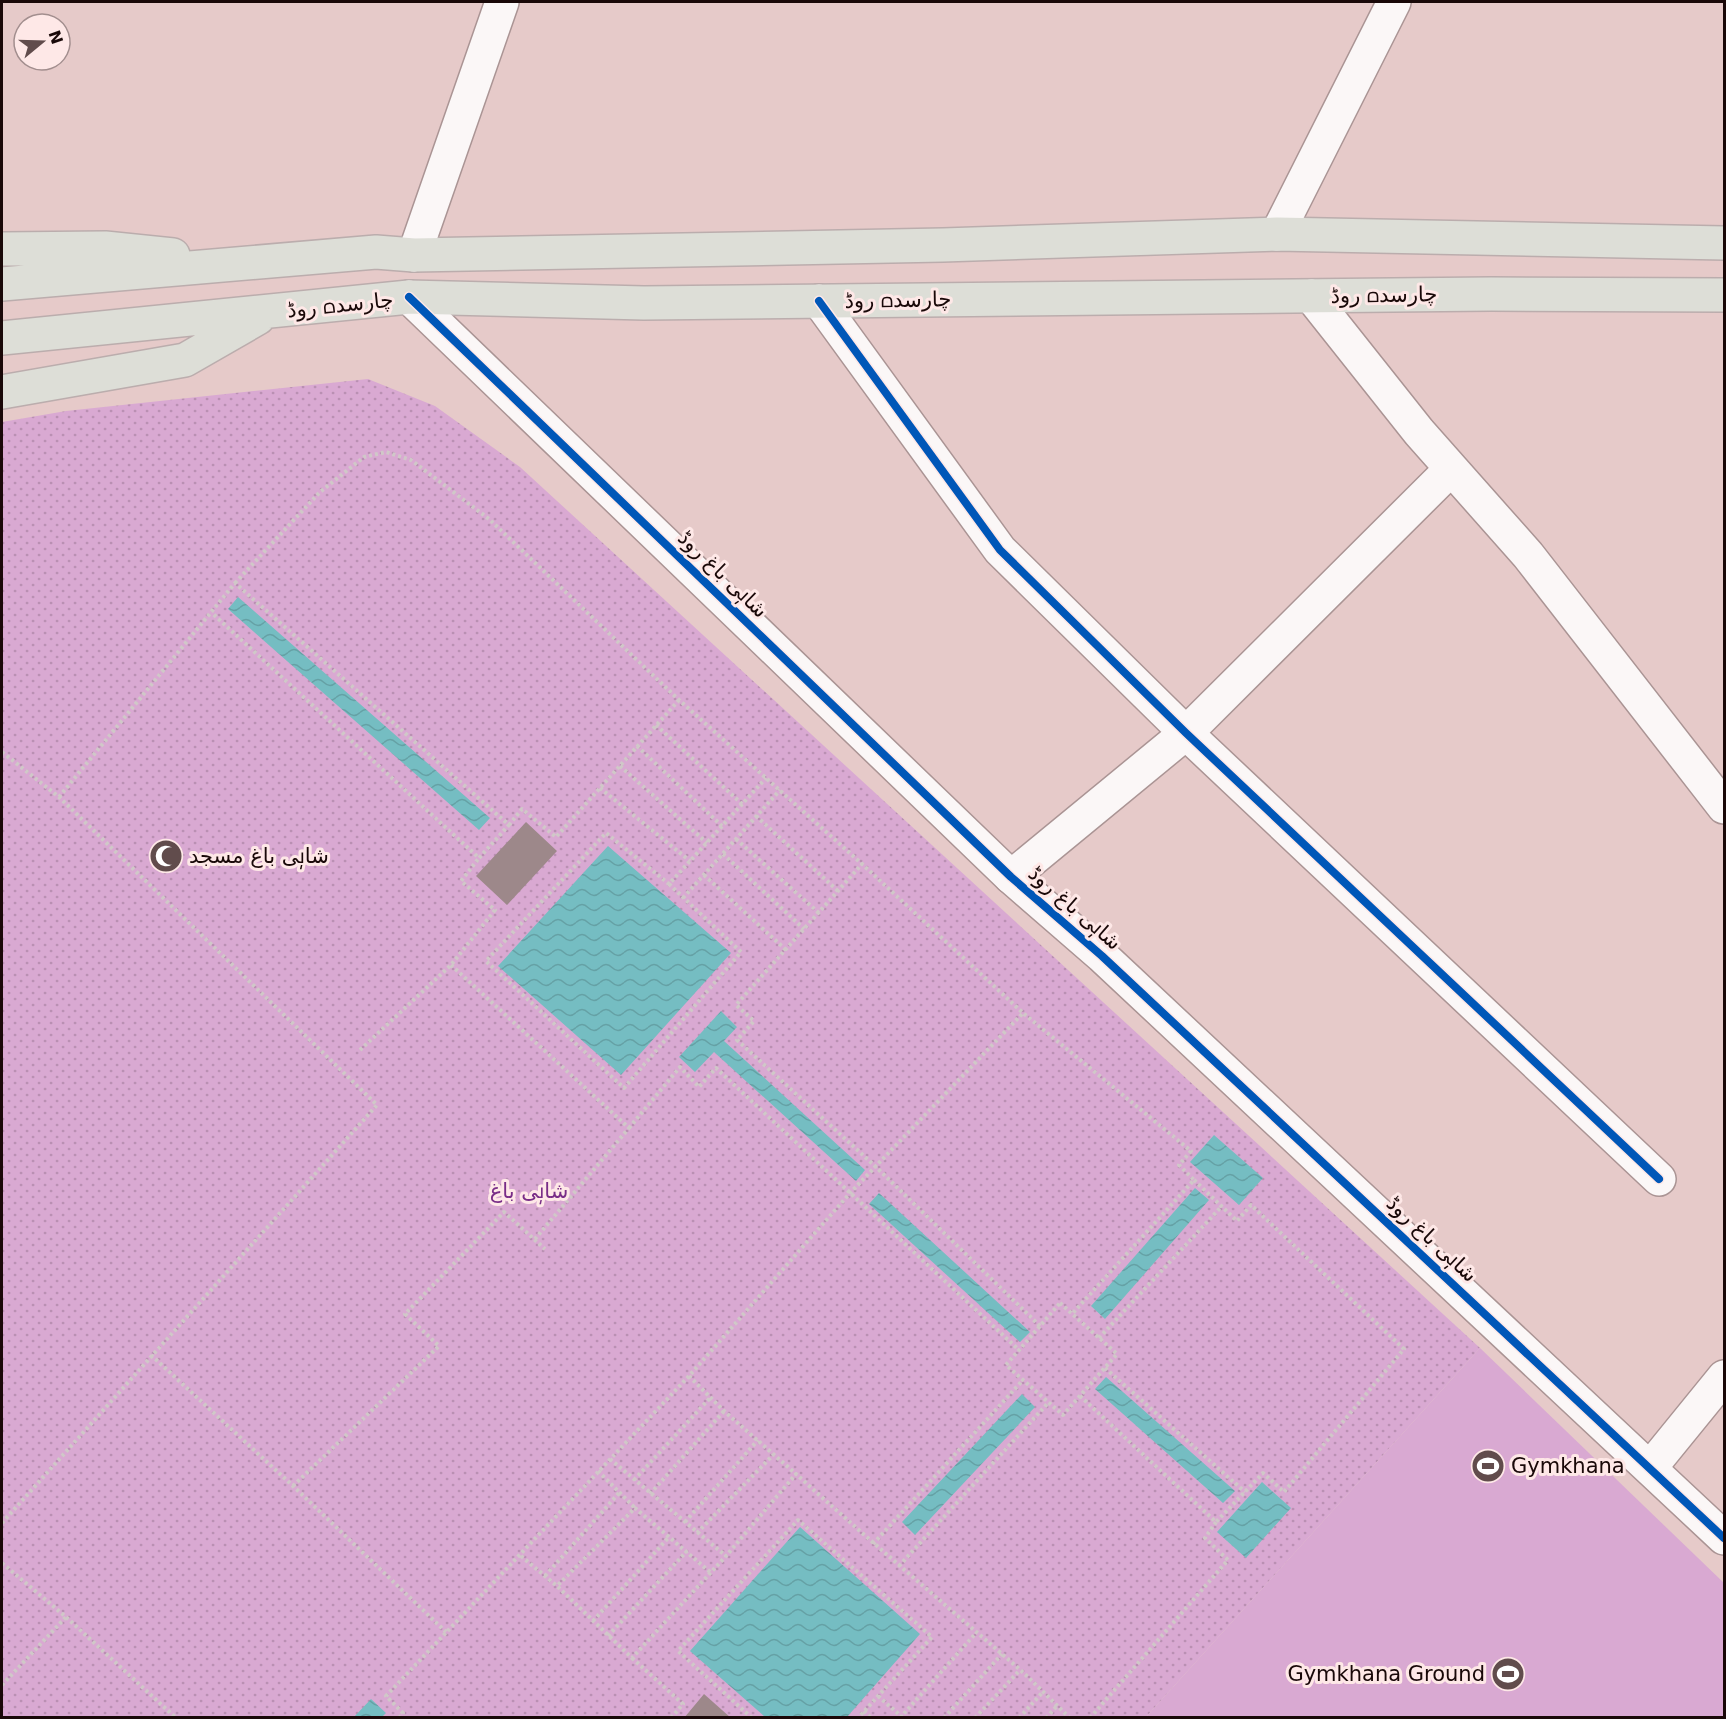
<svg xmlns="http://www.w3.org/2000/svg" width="1726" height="1719" font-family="'DejaVu Sans',Cairo,sans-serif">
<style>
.grass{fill:url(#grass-dots)}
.garden{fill:#d9a9d2}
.water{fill:url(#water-waves)}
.building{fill:#9d888a}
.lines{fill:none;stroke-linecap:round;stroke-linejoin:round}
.minor-casing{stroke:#aa9494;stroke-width:36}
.tertiary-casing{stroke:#aa9494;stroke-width:36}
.primary-casing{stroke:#bbadad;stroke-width:36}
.path{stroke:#d0c8c8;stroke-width:4;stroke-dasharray:3 3;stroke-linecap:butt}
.minor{stroke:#fbf7f7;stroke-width:33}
.tertiary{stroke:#fbf7f7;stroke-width:33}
.primary{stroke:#ddded7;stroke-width:33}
.cycleway-casing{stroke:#fee8e7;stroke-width:11}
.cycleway{stroke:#0057b8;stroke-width:8}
.labels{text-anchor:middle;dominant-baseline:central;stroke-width:6;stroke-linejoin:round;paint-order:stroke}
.street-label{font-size:21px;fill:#190808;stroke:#fee8e7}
.poi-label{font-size:21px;fill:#190808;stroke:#fee8e7;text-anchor:start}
.park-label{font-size:21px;fill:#792d87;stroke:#fee8e7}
</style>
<defs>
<pattern id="grass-dots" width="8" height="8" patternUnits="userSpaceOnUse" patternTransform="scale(1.5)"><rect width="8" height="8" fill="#d9a9d2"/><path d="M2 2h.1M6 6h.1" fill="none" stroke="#ba90b3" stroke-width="1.8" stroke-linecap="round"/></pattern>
<pattern id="water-waves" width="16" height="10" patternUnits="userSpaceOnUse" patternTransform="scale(1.5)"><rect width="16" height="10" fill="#75bdc2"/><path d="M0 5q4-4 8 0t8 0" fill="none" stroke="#65a1a5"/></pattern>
</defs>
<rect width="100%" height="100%" fill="#e6cac9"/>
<path class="grass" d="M368,379L435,406L520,467L1480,1348L1146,1717L2,1718V422L66,411Z"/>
<path class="garden" d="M1480,1348L1724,1583V1717H1146Z"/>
<path class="water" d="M238,597L490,818L479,830L228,609Z
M608,846L731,953L621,1075L498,966Z
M721,1011L737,1027L724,1041L865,1170L856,1181L714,1052L695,1072L679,1057Z
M1214,1135L1263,1178L1239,1205L1190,1162Z
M1195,1188L1209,1200L1105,1319L1091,1306Z
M879,1193L1030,1332L1020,1342L869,1204Z
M1106,1377L1235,1491L1223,1503L1095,1389Z
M1022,1394L1035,1407L915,1535L902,1522Z
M1262,1482L1291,1508L1246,1558L1217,1532Z
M800,1527L920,1634L847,1717H765L690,1651Z
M371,1699L386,1713L382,1717H354Z"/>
<path class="building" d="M526,822L557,851L507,905L476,876Z
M704,1694L731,1718H684Z"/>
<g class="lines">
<g class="minor-casing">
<path id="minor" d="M1277,234L1394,2
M414,255L502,2
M1311,296L1419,432L1528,555L1724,807
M819,301L1000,550L1186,733L1659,1179
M1011,877L1186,733L1451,469
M1650,1468L1724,1377"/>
</g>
<g class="tertiary-casing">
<path id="tertiary" d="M409,297L1011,877L1102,956L1724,1538"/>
</g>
<g class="primary-casing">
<path id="primary" d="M2,249L105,248L173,255
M2,284L376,252L414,255L943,245L1277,234L1724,243
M2,338L409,297L644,303L1491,294L1724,295
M2,392L185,360L258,318"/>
</g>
<path class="path" d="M235,583L320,492L364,457L386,452L411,460L489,519L679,700L862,864
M656,725L742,804
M637,746L722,826
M2,752L59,797L377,1105L2,1523
M620,766L707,843
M600,788L690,861
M59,797L235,583L509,825L479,858L212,613
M756,816L838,891
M509,825L522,809L556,837L679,700
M736,839L819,913
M723,854L804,929
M704,875L786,950
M669,884L741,952L624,1088L486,961L606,833L669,884L766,778
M683,898L780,790
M451,965L629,1128L535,1239
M360,1050L451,965L495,910L461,881L479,858
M629,1128L680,1067L699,1087L716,1068L1019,1350
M1060,1303L1117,1354L1063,1415L1006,1365Z
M1040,1326L876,1167L737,1040L754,1021L736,1005L862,864L1023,1013L1191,1151L1179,1165L1194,1180L1072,1314
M1099,1338L1222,1206
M151,1355L293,1486L446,1632
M1105,1368L1245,1492
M689,1376L724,1411L796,1474
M1080,1396L1216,1522L1263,1473L1284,1492L1404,1349L1251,1205L1237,1221L1194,1180
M610,1459L726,1556
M598,1471L635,1508
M634,1480L710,1398
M293,1486L439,1346L405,1314L504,1212L545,1249
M650,1494L724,1411
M685,1522L758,1440
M697,1533L773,1455
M873,1544L1023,1380
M521,1556L557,1586
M2,1563L66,1617L176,1718
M899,1566L1048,1403
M710,1572L635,1508L557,1586L632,1658L726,1556L796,1474C869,1540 943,1603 1017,1667C1035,1683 1052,1701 1070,1718
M545,1576L619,1493
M593,1621L669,1537
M608,1636L687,1551
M632,1658L683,1704L671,1718
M2,1685L66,1617
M878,1696L902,1717
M864,1711L871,1718
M399,1718L403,1713L386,1696L689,1376L851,1192L1023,1013
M752,1718L678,1651L798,1520L932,1637L858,1718
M900,1718L976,1633
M944,1718L1002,1654
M975,1718L1020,1670
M1019,1718L1042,1693
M1046,1718L1057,1706
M1090,1718L1228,1560L1205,1538L1216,1522"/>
<use href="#minor" class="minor"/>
<use href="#tertiary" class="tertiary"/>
<use href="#primary" class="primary"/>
<g class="cycleway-casing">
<path id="cycleway" d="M409,297L1011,877L1102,956L1724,1538
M819,301L1000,550L1186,733L1659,1179"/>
</g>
<use href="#cycleway" class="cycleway"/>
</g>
<defs>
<g id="mosque-disc" transform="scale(1.725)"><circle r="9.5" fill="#614c4c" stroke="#fee8e7"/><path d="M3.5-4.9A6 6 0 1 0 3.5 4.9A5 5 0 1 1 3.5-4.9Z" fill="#fff"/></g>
<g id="stadium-disc" transform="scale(1.725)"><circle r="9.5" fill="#614c4c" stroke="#fee8e7"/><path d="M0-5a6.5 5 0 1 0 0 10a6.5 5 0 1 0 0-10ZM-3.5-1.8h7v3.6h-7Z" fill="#fff"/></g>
</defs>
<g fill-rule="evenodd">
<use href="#mosque-disc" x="166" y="856"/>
<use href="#stadium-disc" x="1488" y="1466"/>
<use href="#stadium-disc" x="1508" y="1674"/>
</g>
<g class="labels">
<g class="street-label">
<text transform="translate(1384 295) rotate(-1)">چارسدہ روڈ</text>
<text transform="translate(898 300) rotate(-1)">چارسدہ روڈ</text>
<text transform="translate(340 305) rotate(-6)">چارسدہ روڈ</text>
<text transform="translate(723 574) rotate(44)">شاہی باغ روڈ</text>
<text transform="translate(1075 908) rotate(41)">شاہی باغ روڈ</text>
<text transform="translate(1432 1239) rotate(43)">شاہی باغ روڈ</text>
</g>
<g class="poi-label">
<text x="189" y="856">شاہی باغ مسجد</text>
<text x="1511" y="1466">Gymkhana</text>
<text x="1485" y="1674" text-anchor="end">Gymkhana Ground</text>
</g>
<g class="park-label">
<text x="529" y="1191">شاہی باغ</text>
</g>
</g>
<rect width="1726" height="1719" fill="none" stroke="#190808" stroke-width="6"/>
<g transform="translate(42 42) rotate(71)"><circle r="28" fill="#fee8e7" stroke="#a28e8e" stroke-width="1.5"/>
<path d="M0-4.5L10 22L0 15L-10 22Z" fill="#614c4c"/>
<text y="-9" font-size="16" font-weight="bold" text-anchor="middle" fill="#190808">N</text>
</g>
</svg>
